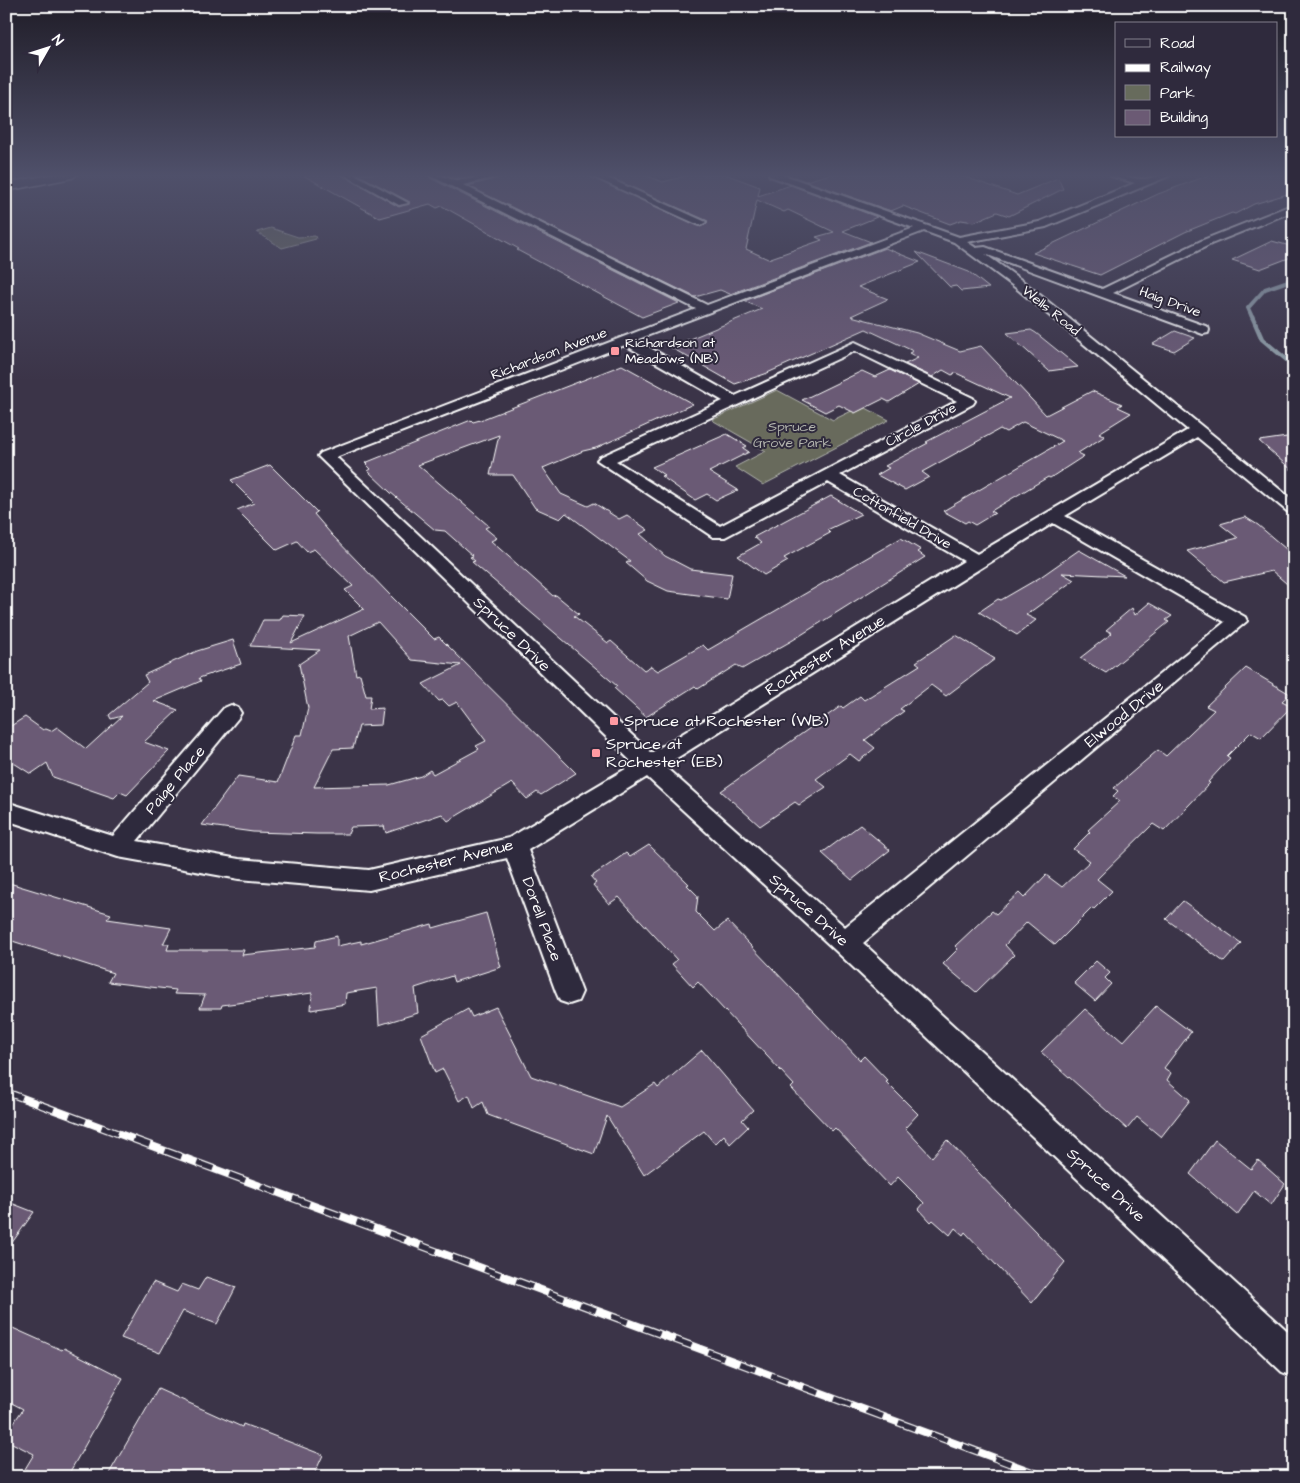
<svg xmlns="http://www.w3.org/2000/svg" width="1300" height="1483" font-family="'Architects Daughter',sans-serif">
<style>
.green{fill:#676b5c;stroke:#b3b5ae}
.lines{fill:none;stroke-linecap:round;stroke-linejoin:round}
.stream-far1{stroke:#92a1aa;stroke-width:4}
.stream{stroke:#92a1aa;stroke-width:4.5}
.building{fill:#6b5a74;stroke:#fff;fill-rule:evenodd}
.street-casing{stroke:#fff;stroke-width:4}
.secondary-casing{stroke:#fff;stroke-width:3}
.street{fill:#2f2a3d;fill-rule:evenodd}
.secondary{fill:#2f2a3d;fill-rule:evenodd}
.rail-casing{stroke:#fff;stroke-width:8}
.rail{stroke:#2f2a3d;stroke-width:5.5;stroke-dasharray:17;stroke-linecap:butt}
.poi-dot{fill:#ff9aa2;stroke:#2f2a3d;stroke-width:2}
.labels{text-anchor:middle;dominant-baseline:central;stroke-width:4;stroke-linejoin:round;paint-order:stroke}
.far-street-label{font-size:14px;fill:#fff;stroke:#2f2a3d}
.far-poi-label{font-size:14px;fill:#fff;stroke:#2f2a3d;text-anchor:start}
.far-park-label{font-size:14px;fill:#b3b5ae;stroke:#2f2a3d}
.street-label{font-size:16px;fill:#fff;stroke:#2f2a3d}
.poi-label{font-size:16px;fill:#fff;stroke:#2f2a3d;text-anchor:start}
</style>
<rect width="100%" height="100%" fill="#3b3448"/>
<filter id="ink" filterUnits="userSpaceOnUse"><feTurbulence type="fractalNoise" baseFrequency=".02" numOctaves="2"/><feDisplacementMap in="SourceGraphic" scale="10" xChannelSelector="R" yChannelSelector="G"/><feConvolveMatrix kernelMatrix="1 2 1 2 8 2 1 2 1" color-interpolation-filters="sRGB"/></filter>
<g filter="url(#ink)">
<path class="green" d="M271,228L298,237L315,236L316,239L282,248L257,232Z
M777,390L833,420L862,406L889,420L763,485L735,467L766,451L712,420Z"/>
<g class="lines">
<path class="stream-far1" d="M1252,317L1248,308L1265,289L1294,279"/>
<path class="stream" d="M1252,316L1262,339L1294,366"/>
</g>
<path class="building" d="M301,174H341L399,207L410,202L357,174H428L430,178L679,303L642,317L517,250L519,249L442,206L437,208L430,204L380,218Z
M440,174H487L461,178Z
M502,174H585L701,227L708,221L602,174H642L663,182L693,174L711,175L725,174L760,187L758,196L791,185L877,217L843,231L871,242L730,294L720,290L695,297L468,186L499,178ZM757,200L784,212L788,210L834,232L816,237L822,240L768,259L746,249Z
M830,174H956L1017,195L1058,178L1063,189L1009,216L997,212L974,222L961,220L950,224L903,206L891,211L806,181Z
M1212,174H1294V192L1254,204L1235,214L1232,213L1185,232L1100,275L1033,253L1158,194Z
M1272,241L1294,247V256L1260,269L1232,260Z
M885,248L920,262L858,287L888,299L851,316L917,333L960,351L981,346L1046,415L1092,391L1122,404L1118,407L1131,413L1099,433L1105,436L1078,453L1084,456L1050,478L1048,477L991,511L995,513L975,525L968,521L965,523L943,511L1063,441L1023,422L1006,432L1000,429L922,472L929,477L905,490L877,475L889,468L885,466L928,443L926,442L1010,398L956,373L952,375L943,370L932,377L905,364L918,358L909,353L913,351L866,329L765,374L735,384L670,347L762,309L744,301Z
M916,252L969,272L989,288L961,291L956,286L950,287Z
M1031,330L1036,333L1078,367L1049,371L1007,333Z
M1175,331L1195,338L1174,351L1153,344Z
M622,365L693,404L596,448L583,451L543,468L561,494L588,506L594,503L619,519L627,515L648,530L640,534L665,556L690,569L732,574L727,599L668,591L647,581L626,563L630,561L566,513L560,519L535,508L513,475H490L499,435L418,465L489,526L485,528L497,538L491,541L553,596L556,595L579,614L574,616L608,643L611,641L644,670L651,666L658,671L703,645L708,650L901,538L921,550L918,552L925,557L793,640L742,669L736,665L698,689L695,686L646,717L614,688L617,686L472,562L475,561L470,557L473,556L445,531L435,530L390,492L368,471L371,469L365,463L471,420L473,422L480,420Z
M890,370L919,384L889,402L883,399L855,413L839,405L825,412L802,400L862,371L875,377Z
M727,434L747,446L743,448L749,452L709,472L738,490L716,500L707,494L695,500L661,476L664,475L652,467Z
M1294,436V472L1259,441Z
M270,465L317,512L314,514L332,535L390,595L434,639L439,637L576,773L541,795L537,792L527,799L512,783L448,821L442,814L386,833L384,826L351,827L348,834H317L253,832L202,825L238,776L278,782L296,735H302L308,708L299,664L320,650L250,646L263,620H280L283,615L305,616L291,643L364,609L345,590L353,586L314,549L307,552L297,541L277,550L237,510L254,503L231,480ZM378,622L412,660L461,665L423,684L439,701L443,700L449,706L457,702L486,741L476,746L479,749L433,774L430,770L421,776L389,785L314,787L333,749L353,748L359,726L381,725L383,708L369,709L371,696H366L360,674L356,675L349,636Z
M831,496L861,514L827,530L830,533L784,558L788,561L764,575L738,556L761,543L754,537Z
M1245,517L1258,525L1294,556V590L1272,571L1224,582L1187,551L1238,538L1220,524Z
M1079,550L1125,576L1062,573L1074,580L1026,615L1036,620L1017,635L979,612L998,599L1001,600L1039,578Z
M1149,603L1172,616L1166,620L1169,622L1106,673L1080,658L1112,633L1106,630L1132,608L1135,615Z
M956,635L995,659L946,696L931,685L900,709L904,711L865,740L875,748L859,761L850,754L816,779L826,787L799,805L795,802L760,826L721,791L841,706L843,708L860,696L864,700L920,665L916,662Z
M233,640L241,664L199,678L201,681L154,701L178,710L144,742L169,751L127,795L120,792L114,798L53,777L47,763L31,774L6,758V729L25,717L43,730L46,729L51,731L57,727L86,749L122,716L111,719L109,715L148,682L144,675L197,651Z
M1246,668L1290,694L1282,701L1292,706L1261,738L1251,732L1227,756L1230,758L1208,782L1210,783L1164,831L1153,824L1097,879L1112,891L1094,909L1092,908L1055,945L1027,922L1005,945L1014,955L976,992L943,964L958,949L955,946L992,911L996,914L1019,893L1024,898L1046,875L1062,887L1090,861L1073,849L1090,832L1088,830L1120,801L1113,796L1118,791L1114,788L1158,750L1166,756L1214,710L1206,706Z
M860,825L890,850L852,880L822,853Z
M649,845L689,884L687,885L698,896L696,912L715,931L727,921L860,1060L864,1056L888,1081L886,1082L918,1114L905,1128L932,1157L947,1140L1065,1262L1032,1303L965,1232L963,1235L955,1228L950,1235L933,1220L931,1222L919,1209L924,1203L898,1177L890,1186L835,1128L832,1131L791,1088L794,1085L698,982L693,987L672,964L677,960L619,897L609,904L593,885L596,883L591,877L626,853L630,857Z
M6,882L111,914L107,919L171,928L163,944H169L167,950H244L242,955L315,947L316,941L337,936V946L361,941V944L432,924L433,928L486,913L501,967L454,982L452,976L415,988L418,1013L379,1025L377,988L346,993L345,1004L311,1010L312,993L222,1005L221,1008H200L205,995L174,994L176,990L108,982L113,973L6,939Z
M1183,901L1241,943L1224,962L1166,919Z
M1096,961L1110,973L1105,978L1111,984L1095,1001L1074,983Z
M1156,1006L1191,1032L1164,1068L1171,1073L1167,1080L1190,1100L1161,1137L1137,1117L1127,1129L1041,1052L1085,1009L1123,1042Z
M496,1007L531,1076L620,1107L655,1084L658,1088L702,1050L753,1110L742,1120L748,1127L730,1144L724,1135L715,1144L704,1131L644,1175L607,1116L594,1154L488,1115L483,1102L474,1108L469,1095L459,1101L443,1069L435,1073L421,1035L468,1009L472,1017Z
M1215,1140L1251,1169L1258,1160L1285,1184L1271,1205L1254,1191L1237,1215L1190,1174Z
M6,1201L34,1212L6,1251Z
M206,1277L236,1287L217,1324L183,1311L160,1353L121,1338L153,1282L177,1292L182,1284L198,1290Z
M6,1325L62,1350L64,1348L123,1378L67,1477H41L25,1469L34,1454L6,1440V1434L23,1409L6,1400Z
M158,1389L242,1427L243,1424L323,1455L313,1477H107Z"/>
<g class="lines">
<g class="street-casing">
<path id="street" d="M343,174H354L408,203L399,205Z
M430,174C442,174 449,180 456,180C470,181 485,174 500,174L499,176L463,185L707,305L914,228L770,176L769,174H781L959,237L1039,222L1135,183L1111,176L1110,174C1121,174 1131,179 1142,179C1148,180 1160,174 1170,174L1169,176L1046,227L967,242L976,248L985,247L1102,289L1203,240L1294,204V211L1211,244L1113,293L1208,327L1209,330L1208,333L1203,334L985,254L1024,282L1294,501V514L1288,512L1197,437L1065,516L1245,617L1247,621L863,943L1294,1337V1377L1282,1372L836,951L647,777L528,850L582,992L578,1001L569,1004L560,1001L556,992L507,858L369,890L239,879L118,857L6,820V802L113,836L224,708L231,705L238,708L241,713L238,718L137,841L239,859L369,870L509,838L634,764L318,456L321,453L696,309L431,176ZM924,231L954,242L1016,288L1188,430L977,554L840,475L973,404L975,401L973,398L855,342L735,396L636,340ZM625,345L723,401L600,457L597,460L713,537H725L828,482L964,561L651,753L336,457ZM855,351L957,401L720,526L616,461ZM1053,523L1225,622L845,927L664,766Z
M587,174H599L706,222L701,225L697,224Z"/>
</g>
<g class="secondary-casing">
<path id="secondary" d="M55,174H78L72,178L6,191V183Z"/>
</g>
<use href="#street" class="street"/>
<use href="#secondary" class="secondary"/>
<g class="rail-casing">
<path id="rail" d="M6,1092L1046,1477"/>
</g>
<use href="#rail" class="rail"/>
</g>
</g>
<linearGradient id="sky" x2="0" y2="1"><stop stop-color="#201d28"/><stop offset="0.46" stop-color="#4f506a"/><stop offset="1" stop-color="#4f506a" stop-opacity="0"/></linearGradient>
<rect width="1300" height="381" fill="url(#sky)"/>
<g class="poi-dot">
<rect x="610" y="346" width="10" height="10" rx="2.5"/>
<rect x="609" y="716" width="10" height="10" rx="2.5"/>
<rect x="591" y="748" width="10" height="10" rx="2.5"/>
</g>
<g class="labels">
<g class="far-street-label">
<text transform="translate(1170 302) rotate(20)">Haig Drive</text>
<text transform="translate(1051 311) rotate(39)">Wells Road</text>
<text transform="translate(549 354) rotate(-21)">Richardson Avenue</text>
<text transform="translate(921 425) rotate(-28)">Circle Drive</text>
<text transform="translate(902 518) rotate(30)">Cottonfield Drive</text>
</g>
<g class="far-poi-label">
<text x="625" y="343">Richardson at<tspan x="625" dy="16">Meadows (NB)</tspan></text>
</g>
<g class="far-park-label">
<text x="792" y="427">Spruce<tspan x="792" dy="16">Grove Park</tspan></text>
</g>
<g class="street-label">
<text transform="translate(512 634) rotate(44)">Spruce Drive</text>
<text transform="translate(825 655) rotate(-32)">Rochester Avenue</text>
<text transform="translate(1124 714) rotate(-39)">Elwood Drive</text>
<text transform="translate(175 780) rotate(-50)">Paige Place</text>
<text transform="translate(446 861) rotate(-14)">Rochester Avenue</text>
<text transform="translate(809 910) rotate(42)">Spruce Drive</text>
<text transform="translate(542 919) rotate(70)">Dorell Place</text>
<text transform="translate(1106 1185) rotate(43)">Spruce Drive</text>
</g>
<g class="poi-label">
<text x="624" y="721">Spruce at Rochester (WB)</text>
<text x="606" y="744">Spruce at<tspan x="606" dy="18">Rochester (EB)</tspan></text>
</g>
</g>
<rect width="1300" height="1483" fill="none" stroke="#2f2a3d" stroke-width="25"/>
<rect x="12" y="12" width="1275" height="1458" fill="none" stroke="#fff" stroke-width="2" filter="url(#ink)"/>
<rect x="1115" y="22" width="162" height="115" fill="#2f2a3d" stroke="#827f8b"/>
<rect x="1125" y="39" width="25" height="8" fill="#2f2a3d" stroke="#827f8b"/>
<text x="1160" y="48" font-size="15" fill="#ffffff">Road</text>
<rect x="1125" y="64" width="25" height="8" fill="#ffffff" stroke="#827f8b"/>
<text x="1160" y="72" font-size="15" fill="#ffffff">Railway</text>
<rect x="1125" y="85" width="25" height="15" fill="#676b5c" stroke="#827f8b"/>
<text x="1160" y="98" font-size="15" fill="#ffffff">Park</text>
<rect x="1125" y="110" width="25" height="15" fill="#6b5a74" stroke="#827f8b"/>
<text x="1160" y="122" font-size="15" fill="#ffffff">Building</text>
<g transform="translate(48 48) rotate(51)" stroke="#2f2a3d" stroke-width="4" paint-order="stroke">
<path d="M0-4L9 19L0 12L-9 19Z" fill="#ffffff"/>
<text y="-8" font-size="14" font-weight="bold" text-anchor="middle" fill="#ffffff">N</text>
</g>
</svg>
